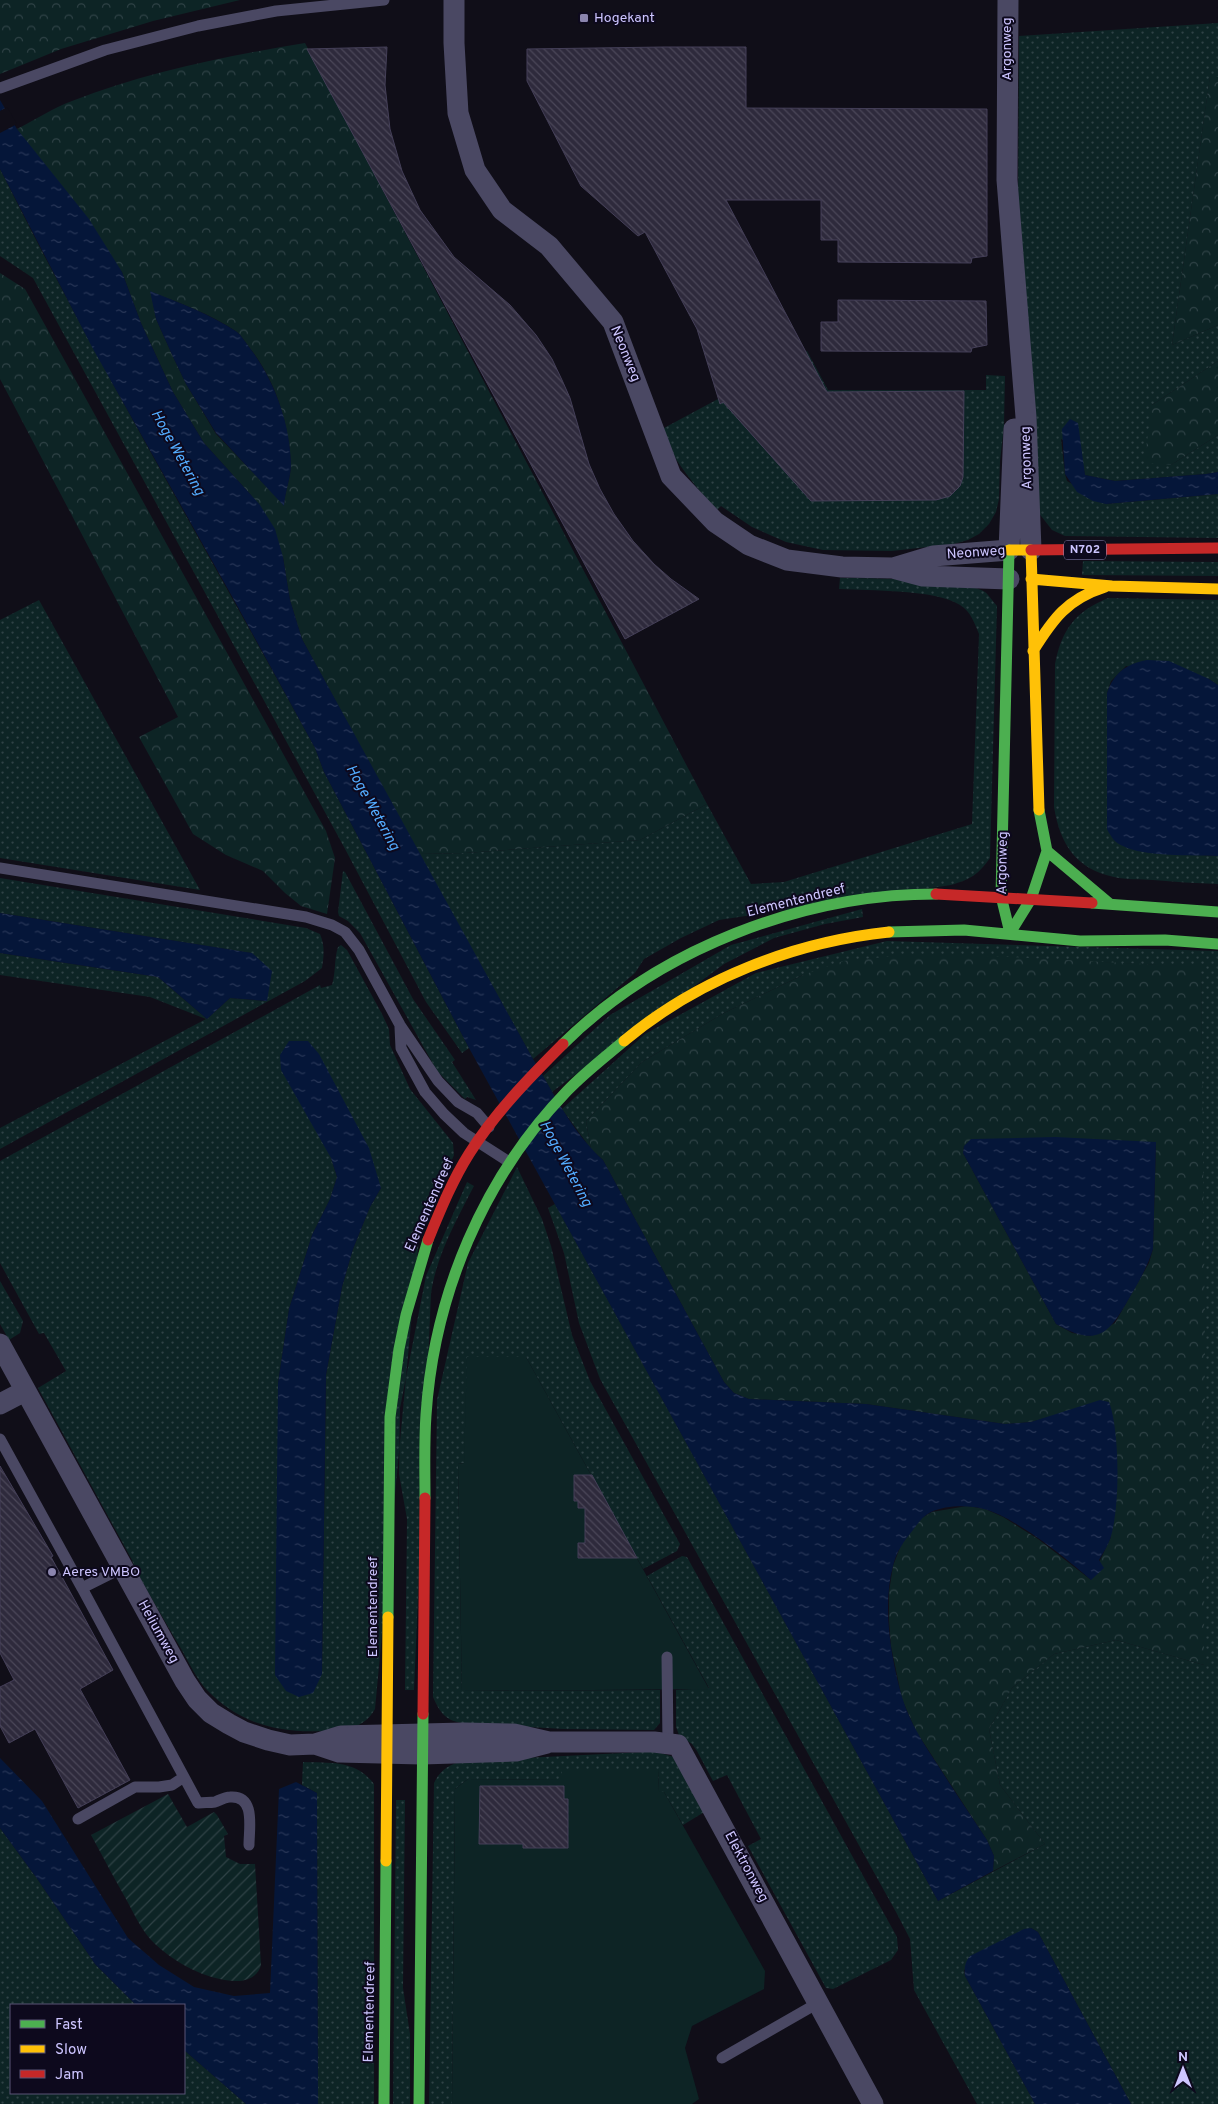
<svg xmlns="http://www.w3.org/2000/svg" width="1218" height="2104" font-family="Overpass,sans-serif">
<style>
.grass{fill:url(#grass-dots);fill-rule:evenodd}
.forest{fill:url(#forest-crowns);fill-rule:evenodd}
.park{fill:#0d2425}
.garden{fill:url(#garden-furrows)}
.water{fill:url(#water-ripples)}
.pier{fill:#100e18}
.building{fill:url(#building-back-hatch);stroke:#443f58}
.lines{fill:none;stroke-linecap:round;stroke-linejoin:round}
.lane{stroke:#4a4863;stroke-width:11}
.street{stroke:#4a4863;stroke-width:21}
.fast{stroke:#4caf50;stroke-width:11}
.slow{stroke:#ffc107;stroke-width:11}
.jam{stroke:#c62828;stroke-width:11}
.poi-dot{fill:#8b85ae;stroke:#0d091d;stroke-width:2}
.labels{text-anchor:middle;dominant-baseline:central;stroke-width:4;stroke-linejoin:round;paint-order:stroke}
.shield{fill:#0d091d;stroke:#938dbb;stroke-width:1}
.shield-label{font-size:12px;font-weight:bold;fill:#cdc5ff}
.poi-label{font-size:14px;fill:#cdc5ff;stroke:#0d091d;text-anchor:start}
.street-label{font-size:14px;fill:#cdc5ff;stroke:#0d091d}
.water-label{font-size:15px;font-style:italic;fill:#53acff;stroke:#0d091d}
</style>
<defs>
<pattern id="grass-dots" width="8" height="8" patternUnits="userSpaceOnUse" patternTransform="scale(1.25)"><rect width="8" height="8" fill="#0d2425"/><path d="M2 2h.1M6 6h.1" fill="none" stroke="#2f4246" stroke-width="1.8" stroke-linecap="round"/></pattern>
<pattern id="forest-crowns" width="20" height="18" patternUnits="userSpaceOnUse" patternTransform="scale(1.25)"><rect width="20" height="18" fill="#0d2425"/><path d="M2 6a3 3 0 1 1 6 0M12 15a3 3 0 1 1 6 0" fill="none" stroke="#2f4246"/></pattern>
<pattern id="garden-furrows" width="10" height="10" patternUnits="userSpaceOnUse" patternTransform="scale(1.25)"><rect width="10" height="10" fill="#0d2425"/><path d="M-1 1l2-2M0 10L10 0M9 11l2-2" fill="none" stroke="#2f4246"/></pattern>
<pattern id="water-ripples" width="26" height="14" patternUnits="userSpaceOnUse" patternTransform="scale(1.25)"><rect width="26" height="14" fill="#051639"/><path d="M2 4q2-2 4 0t4 0M15 11q2-2 4 0t4 0" fill="none" stroke="#283657"/></pattern>
<pattern id="building-back-hatch" width="6" height="6" patternUnits="userSpaceOnUse" patternTransform="scale(1.25)"><rect width="6" height="6" fill="#2e2a3c"/><path d="M-1 5l2 2M0 0l6 6M5-1l2 2" fill="none" stroke="#4b4759"/></pattern>
</defs>
<rect width="100%" height="100%" fill="#100e18"/>
<path class="grass" d="M1218,23V77H1210L1172,345L1218,325V361L1152,405L1171,465L1218,435V472L1206,474L1115,481L1085,475L1080,450L1061,439L1065,474L1067,481L1106,504L1218,494V538L1065,536L1052,530L1038,512L1018,212L1019,36Z
M0,169C98,366 210,555 315,748L324,772L469,1048L462,1053L426,1002L344,847L33,278L0,256Z
M807,351L828,390H986V375L1005,376L1004,426L1000,461L999,499L996,512L989,524L979,534L968,540L954,544L892,551L823,550L786,542L752,527L721,506L717,510C703,496 661,447 664,428Z
M1083,561L1218,562V576L1082,575Z
M840,578C866,578 967,579 985,592C989,595 993,602 997,606L990,858C978,875 971,879 951,885L719,920L681,938L644,959L635,973L533,1059L419,854L465,853L640,840L707,804L751,884L784,882L972,824L979,634C974,622 971,612 960,605C935,589 870,591 839,589Z
M1108,598L1218,600V685L1209,679L1126,666L1111,681L1107,693V829L1145,852L1218,856V884C1196,883 1174,882 1153,880C1140,879 1126,880 1114,877C1076,869 1060,844 1054,807L1055,664C1062,629 1075,612 1108,598Z
M39,600L200,890L0,858V620Z
M343,871L345,872L413,999L455,1060L452,1062L476,1100L467,1097L465,1099L437,1071L360,933L348,921L339,916L338,912Z
M0,878L306,928L320,934C325,946 324,955 322,968L305,981L0,1149V1128L206,1019L150,997L0,975V953L158,977L207,1019L230,998L267,1001L251,953L0,913Z
M862,909L863,917L825,924L774,938L724,964L552,1092L543,1076L610,1015L731,945Z
M887,941L1218,951V2104H1131L1038,1932L1031,1928L964,1970L965,1976L1035,2104H977L914,1990L910,1939L896,1912L600,1379L579,1323L564,1253L548,1208L555,1204L938,1901L1045,1844L1000,1785L989,1729L1012,1688L1054,1654L1116,1640L1204,1665L1201,967L1069,961L803,975L724,1013L642,1062L586,1121L591,1149L562,1109L645,1034L756,973Z
M341,945L347,950L382,1014L389,1029L390,1045L410,1089L453,1143L454,1155L419,1238L375,1709C363,1730 345,1729 323,1731C276,1733 238,1723 205,1688C194,1675 186,1656 177,1642C163,1618 149,1594 135,1569L132,1560L38,1388L66,1371L44,1333L39,1334L0,1263V1161L320,985L321,988L332,985C336,972 334,959 338,947ZM331,1158L381,1188L370,1207L353,1249L342,1287L326,1375L322,1674L278,1383L289,1309L312,1235L330,1199L337,1177Z
M517,1167L542,1219L551,1246L572,1335L590,1381L680,1544L677,1551L643,1569L526,1357L464,1463L458,1464L462,1691L660,1690V1723L654,1730L563,1729L461,1723C445,1720 439,1711 433,1697L437,1400L468,1263Z
M467,1182L474,1186C457,1219 436,1256 431,1294L414,1690H405L407,1519L399,1474L400,1408L426,1276Z
M0,1281L23,1321L20,1333L9,1340L0,1324Z
M682,1556L687,1557L897,1937L898,1950L891,1960L833,1989L826,1988L748,1846L761,1839L727,1775L713,1781L697,1751L692,1744L679,1735L676,1727V1690L709,1688L647,1576Z
M644,1752H657L674,1757L706,1811L683,1825L664,1792H659L658,1769H562V1780L468,1779L455,1789L452,2104H429L434,1783C440,1770 449,1765 462,1761Z
M303,1762C331,1763 356,1760 374,1784V2104H318L317,1793L302,1785Z
M396,1800H405L403,1988L410,2034V2104H393Z
M0,1828L38,1880L95,1964L136,2005H11V2093H184V2050L246,2104H0Z"/>
<path class="forest" d="M0,0H240L153,21L61,49L0,74Z
M305,43L707,804L640,840L465,853L419,854L302,639L290,600L283,557L251,495L204,443L173,392L141,323L122,272L17,129C35,120 53,108 72,101C146,72 226,56 305,43ZM151,292C180,303 211,314 237,332C242,336 245,342 249,347C275,379 289,423 291,464C291,477 285,491 284,505L216,434L186,384L174,359L156,319Z
M1210,76L1218,77V325L1172,345Z
M0,273L25,289L326,831L335,858L327,914L301,906L285,893L263,871L226,855L193,834L139,737L178,717L0,379Z
M1218,361V435L1171,465L1144,463L1152,405Z
M916,954C1011,955 1106,964 1201,966L1205,1336L1204,1665L1116,1640L1054,1654L1012,1688L989,1729L1000,1785L1045,1844L993,1871L994,1856L987,1840L916,1731L902,1699L891,1646L889,1621V1592L893,1566L901,1545L920,1519L932,1512L967,1506L985,1509L1003,1517L1038,1539L1091,1580L1111,1537L1052,1416L1031,1422L1005,1424L866,1404L749,1399L734,1393L724,1382L603,1160L591,1149L586,1121L642,1062L724,1013L803,975L843,961ZM1156,1143L1153,1249L1149,1263L1115,1323L1090,1336L1072,1333L1056,1324L963,1153L964,1146Z"/>
<path class="park" d="M467,1357H526L709,1689L462,1691L458,1464L464,1463Z
M562,1769H658L659,1791L664,1792L765,1971L764,1989L692,2026L685,2048L699,2099L692,2104H452L455,1789L468,1779L562,1780Z"/>
<path class="garden" d="M168,1794L187,1827L214,1812L217,1815L228,1834L224,1836L226,1857L240,1864H255L261,1965C258,1977 246,1982 234,1981C205,1979 177,1964 155,1944C143,1933 134,1914 126,1899C114,1878 103,1857 91,1835Z"/>
<path class="water" d="M0,100L17,129L89,219L122,272L141,323L173,392L204,443L260,505L275,529L283,557L290,600L302,639L533,1059C555,1095 572,1132 603,1160L724,1382L734,1393L749,1399L866,1404L1005,1424L1031,1422L1100,1400L1109,1402C1120,1431 1120,1506 1111,1536C1109,1544 1103,1553 1099,1560L1104,1568L1091,1580C1066,1558 1015,1517 984,1509C969,1505 946,1505 931,1512C923,1516 918,1523 913,1530C904,1541 896,1552 893,1566C882,1607 891,1657 902,1697C910,1724 926,1747 941,1770C956,1794 972,1817 987,1840L994,1856L993,1871L938,1901L469,1048L324,772L315,748L234,600L92,347L0,169Z
M150,291C180,303 210,314 237,332C242,336 245,342 249,347C274,379 290,423 291,464C291,477 285,492 284,506L216,433L186,384L174,359L156,319Z
M1070,419L1078,423L1085,475L1115,481L1206,474L1218,472V494L1106,504L1093,501L1077,492L1065,474L1062,429Z
M1147,660L1169,661L1209,679L1218,685V856C1193,855 1144,857 1123,846C1115,843 1111,837 1107,829V693C1114,673 1126,664 1147,660Z
M0,913L252,953L272,971L267,1001L230,998L207,1019L158,977L0,953Z
M289,1041H308L319,1054L369,1148L381,1188L370,1207L353,1249L342,1287L326,1375L322,1674L313,1693L299,1697L286,1691L275,1675L278,1383L289,1309L312,1235L330,1199L337,1177L331,1158L281,1070L280,1055Z
M1055,1137L1156,1142L1153,1249C1148,1265 1140,1280 1131,1295C1110,1332 1099,1349 1056,1324L963,1153L964,1146L971,1139Z
M0,1758L42,1801L128,1938L159,1965L194,1987L234,1996L270,1993L279,1789L296,1782L317,1793L318,2104H246L184,2050V2005H136L95,1964L38,1880L0,1828Z
M1031,1928L1038,1932L1131,2104H1035L965,1976C964,1968 965,1962 970,1956L1024,1929Z"/>
<path class="pier" d="M7,107L17,124L0,133V111Z"/>
<path class="building" d="M387,47L385,85L390,129L402,171L420,210L454,257L510,305L536,335L552,359L562,380L570,398L589,464L600,489L614,514L633,541L654,564L671,579L699,599L625,639L307,49Z
M663,47H746V108L987,109V256L972,258L971,263L838,262V240H821V200H726L827,392L964,391L963,477L960,486L950,496L936,500L811,501L723,402L720,404L697,329L645,232L638,236L581,186L527,81V49Z
M838,300L986,301L987,345L972,348L971,352L821,351V322H838Z
M0,1466L53,1556L51,1557L113,1670L80,1689L130,1780L78,1808L35,1729L9,1743L0,1726V1687L14,1680L0,1653Z
M574,1475H592L637,1558H578V1543H585V1508H578V1501H574Z
M480,1786H564V1799H568V1848H523V1844H479Z"/>
<g class="lines">
<path class="lane" d="M0,88L105,50L198,26L276,11L384,0
M0,868L306,917L332,925L345,932L359,950L400,1025L438,1081L458,1102L477,1113L489,1127
M400,1027L401,1048L425,1092L444,1114L464,1133L509,1162
M0,1439L82,1588L122,1568
M82,1588L198,1803C204,1802 209,1803 215,1802C220,1800 225,1797 230,1797C256,1795 249,1828 249,1845
M667,1657L668,1744
M78,1819L135,1787H159L172,1785L184,1777
M722,2058L818,2003"/>
<path class="street" d="M454,0V43L458,113L475,170L502,210L549,246L613,322L671,476L715,522L749,545L787,560L842,567L893,568L923,576L1009,579
M1008,0L1007,180L1026,417L1031,550
M893,568L933,556L1009,550L1014,429
M0,1344L185,1681L197,1699L211,1713L229,1724L244,1732L268,1740L290,1745L315,1744L341,1736L464,1733L514,1734L549,1742H654L678,1745L873,2104
M0,1404L25,1391
M315,1744L339,1752L422,1754L516,1751L547,1743"/>
<path class="fast" d="M1009,550L1001,896L1010,933L1031,899L1047,851L1039,810
M1047,851L1110,904
M1092,903L1218,912
M889,932L964,930L1080,941L1165,940L1218,944
M563,1044C659,949 802,894 936,894
M425,1498C425,1471 424,1443 426,1415C434,1295 483,1178 567,1091C584,1073 605,1057 624,1041
M388,1617L390,1417L399,1349L406,1315L428,1240
M384,2104L386,1861
M419,2104L423,1714"/>
<path class="slow" d="M1009,550H1031L1039,810
M1031,579L1112,586L1218,589
M1033,651C1053,619 1067,599 1105,587
M624,1041C698,979 794,942 889,932
M386,1861L388,1617"/>
<path class="jam" d="M1031,550L1218,548
M936,894L1092,903
M428,1240C440,1211 452,1181 469,1154C494,1114 529,1078 563,1044
M423,1714L425,1498"/>
</g>
<g class="poi-dot">
<rect x="579" y="13" width="10" height="10" rx="2.5"/>
<circle cx="52" cy="1572" r="5"/>
</g>
<g class="labels">
<rect class="shield" x="1064" y="540.5" width="42" height="19" rx="4"/>
<g class="shield-label">
<text x="1085" y="550">N702</text>
</g>
<g class="poi-label">
<text x="594" y="18">Hogekant</text>
<text x="62" y="1572">Aeres VMBO</text>
</g>
<g class="street-label">
<text transform="translate(1007 49) rotate(-90)">Argonweg</text>
<text transform="translate(625 354) rotate(68)">Neonweg</text>
<text transform="translate(1027 458) rotate(-92)">Argonweg</text>
<text transform="translate(976 553) rotate(-4)">Neonweg</text>
<text transform="translate(1003 863) rotate(-89)">Argonweg</text>
<text transform="translate(796 901) rotate(-14)">Elementendreef</text>
<text transform="translate(430 1205) rotate(-66)">Elementendreef</text>
<text transform="translate(373 1607) rotate(-90)">Elementendreef</text>
<text transform="translate(158 1632) rotate(61)">Heliumweg</text>
<text transform="translate(746 1867) rotate(62)">Elektronweg</text>
<text transform="translate(370 2012) rotate(-89)">Elementendreef</text>
</g>
<g class="water-label">
<text transform="translate(177 453) rotate(61)">Hoge Wetering</text>
<text transform="translate(372 808) rotate(61)">Hoge Wetering</text>
<text transform="translate(565 1164) rotate(62)">Hoge Wetering</text>
</g>
</g>
<rect x="10" y="2004" width="175" height="90" fill="#0d091d" stroke="#5a5477"/>
<rect x="20" y="2020" width="25" height="8" fill="#4caf50" stroke="#5a5477"/>
<text x="55" y="2029" font-size="15" fill="#cdc5ff">Fast</text>
<rect x="20" y="2045" width="25" height="8" fill="#ffc107" stroke="#5a5477"/>
<text x="55" y="2054" font-size="15" fill="#cdc5ff">Slow</text>
<rect x="20" y="2070" width="25" height="8" fill="#c62828" stroke="#5a5477"/>
<text x="55" y="2079" font-size="15" fill="#cdc5ff">Jam</text>
<g transform="translate(1183 2069)" stroke="#0d091d" stroke-width="4" paint-order="stroke">
<path d="M0-4L9 19L0 12L-9 19Z" fill="#cdc5ff"/>
<text y="-8" font-size="14" font-weight="bold" text-anchor="middle" fill="#cdc5ff">N</text>
</g>
</svg>
